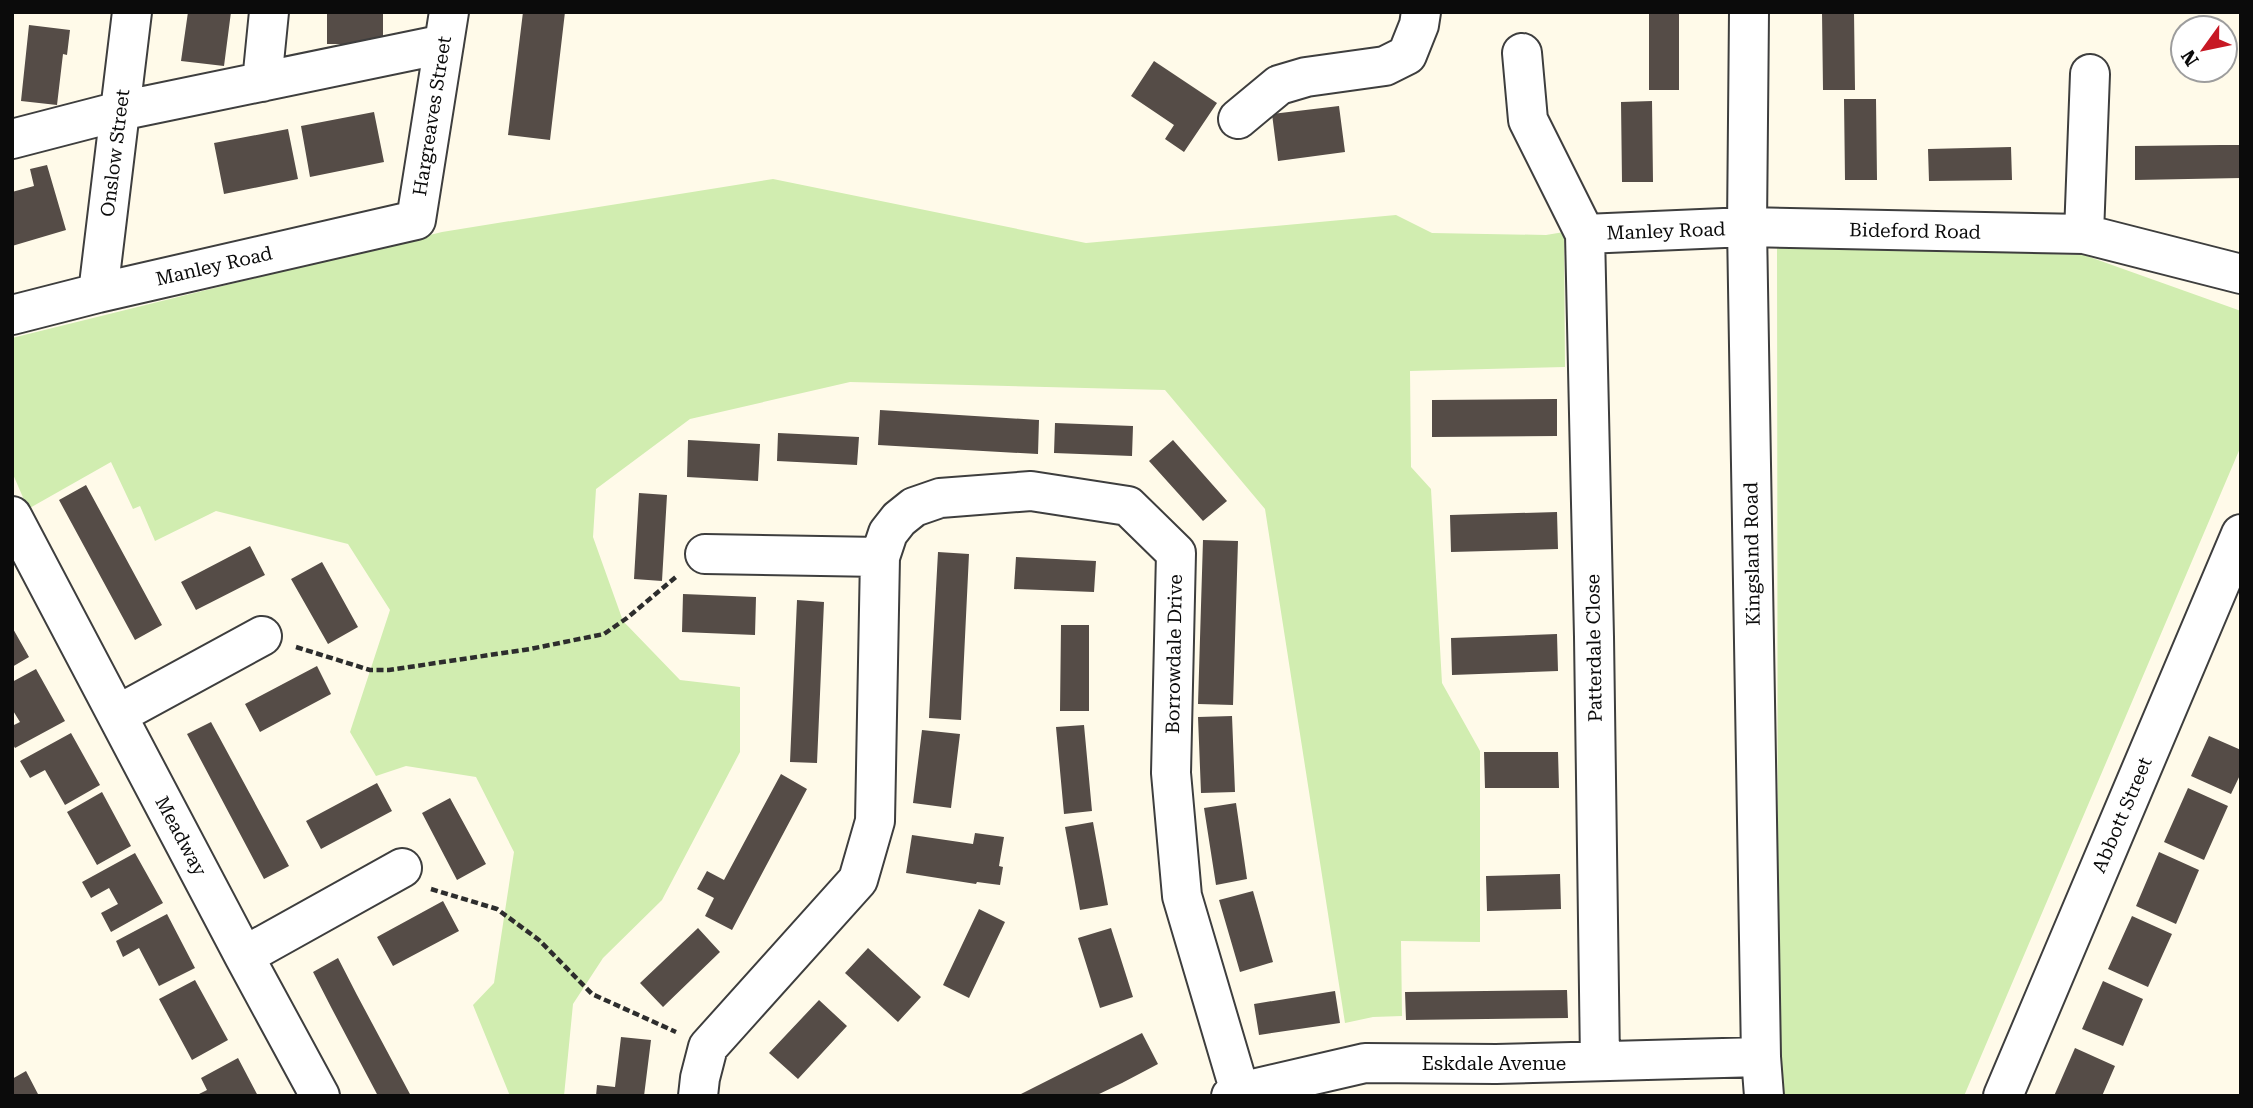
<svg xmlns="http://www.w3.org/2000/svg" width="2253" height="1108" font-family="'Roboto Serif',serif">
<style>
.green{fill:#d1edb0}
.building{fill:#554c47}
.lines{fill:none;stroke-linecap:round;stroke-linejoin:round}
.minor-casing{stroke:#3e3e3e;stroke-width:42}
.path{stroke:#2d2d2d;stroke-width:4.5;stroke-dasharray:7 3.5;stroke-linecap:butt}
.minor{stroke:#fff;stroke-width:38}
.labels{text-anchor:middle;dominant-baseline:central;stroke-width:7;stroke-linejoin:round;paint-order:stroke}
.street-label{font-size:19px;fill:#0b0b0b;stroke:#fff}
</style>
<rect width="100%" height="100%" fill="#fffae9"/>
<path class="green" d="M773,179L1086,243L1396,215L1432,233L1546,235L1564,232L1565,367L1410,371L1411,467L1431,489L1442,683L1480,751V942L1401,941L1402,1016L1373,1017L1345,1023L1265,509L1165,390L850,382L690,419L596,489L593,537L623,621L680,680L740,687V752L662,900L603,958L573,1004L564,1096H510L473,1005L494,983L514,852L476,777L406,766L376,776L350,732L390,610L348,544L216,511L155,541L140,506L133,509L111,462L28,509L12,472V338L442,232Z
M1777,246L2084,255L2241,311V446L1964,1096H1778Z"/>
<path class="building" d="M188,12H231L224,66L181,61Z
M327,12H383V44H327Z
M523,12H565L550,140L508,135Z
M1649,12H1679V90H1649Z
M1822,12H1854L1855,90H1823Z
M29,25L70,30L67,55L63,54L57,105L21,101Z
M1154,61L1217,103L1184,152L1165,139L1174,125L1131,96Z
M1844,99H1876L1877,180H1845Z
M1652,101L1653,182H1622L1621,102Z
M1339,106L1345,152L1278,161L1272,114Z
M374,112L384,162L310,177L301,126Z
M288,129L298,179L224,194L214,143Z
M2220,145H2241V178L2135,180V146Z
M2011,147L2012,180L1929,181L1928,149Z
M47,165L66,230L12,246V192L34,186L30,169Z
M1557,399V436L1432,437V400Z
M880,410L1039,420L1038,454L878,445Z
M1055,423L1133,426L1132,456L1054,453Z
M778,433L859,437L857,465L777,461Z
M688,440L760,444L758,481L687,477Z
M1173,440L1227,501L1203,521L1149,461Z
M86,485L162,625L135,640L59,500Z
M639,493L667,495L662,581L634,579Z
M1557,512L1558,549L1451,552L1450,515Z
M1203,540L1238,541L1233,705L1198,704Z
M250,546L265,575L196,610L181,582Z
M938,552L969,554L961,720L929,718Z
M1016,557L1096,561L1094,592L1014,589Z
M322,562L358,627L328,644L291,579Z
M683,594L756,597L755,635L682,632Z
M797,600L824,602L817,763L790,762Z
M1061,625H1089V711H1060Z
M12,627L29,657L12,667Z
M1557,634L1558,671L1452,675L1451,638Z
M317,666L331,694L260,732L245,704Z
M36,669L65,721L15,748L12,743V726L20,722L12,709V682Z
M1232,716L1235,792L1201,793L1198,717Z
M211,722L289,866L264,879L187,734Z
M1084,725L1092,811L1064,814L1056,727Z
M922,730L960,734L951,808L913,803Z
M71,733L100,785L65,805L45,770L30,778L20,761Z
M2209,736L2241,750V773L2231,794L2191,776Z
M1484,752H1558L1559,788H1485Z
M781,774L807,789L732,930L705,916L714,898L697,889L707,871L724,880Z
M377,783L392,811L321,849L306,821Z
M2188,788L2228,806L2204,860L2164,842Z
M102,792L131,846L97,865L67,812Z
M450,798L486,864L457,880L422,813Z
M1236,803L1247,879L1216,885L1204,808Z
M1093,822L1108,905L1080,910L1065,827Z
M975,833L1004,837L999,866L1003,867L1000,885L977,882L976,884L906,873L912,835L973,844Z
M2159,852L2199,870L2176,924L2136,906Z
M135,853L163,903L111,932L101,913L118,904L109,888L91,898L82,882Z
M1560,874L1561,909L1487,911L1486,876Z
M1253,891L1273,962L1240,972L1219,900Z
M443,901L459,931L393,966L377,937Z
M979,909L1005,922L969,998L943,985Z
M167,914L195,968L159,986L139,948L123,957L116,941Z
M2132,916L2172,934L2148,987L2108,969Z
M698,928L720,952L663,1007L640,983Z
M1111,928L1133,997L1100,1008L1078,938Z
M868,948L921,997L898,1022L845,973Z
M338,958L357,995L411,1096H378L332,1009L313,972Z
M195,980L228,1040L192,1060L159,999Z
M2103,981L2143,999L2123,1046L2082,1029Z
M1567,990L1568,1018L1406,1020L1405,992Z
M1335,991L1340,1023L1259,1035L1254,1004Z
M819,1000L847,1026L798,1079L769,1053Z
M1142,1033L1158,1064L1122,1083L1095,1096H1017Z
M621,1037L651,1040L644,1096H596L597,1085L615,1087Z
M2075,1048L2115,1066L2102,1096H2054Z
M238,1058L258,1096H195L207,1090L201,1078Z
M26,1071L39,1096H12V1079Z"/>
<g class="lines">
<g class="minor-casing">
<path id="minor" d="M1749,12L1747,227L1761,1057L1764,1096
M1522,53L1528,120L1585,234L1594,637L1600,1061
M262,82L269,12
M1238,119L1279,85L1306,77L1385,66L1407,55L1419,25L1421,12
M12,139L120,111L444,44
M1585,234L1747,227L2084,234L2241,274
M2084,234L2090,74
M98,293L132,12
M12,315L98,293L416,220L449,12
M12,516L244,956L320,1096
M705,554L880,557
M117,715L262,636
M244,956L402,868
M698,1096L700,1078L708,1047L858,880L875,821L880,557L888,533L899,519L914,507L940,498L1031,491L1128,506L1176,553L1171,773L1182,896L1240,1092
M1231,1096L1240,1092L1365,1063L1496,1064L1761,1057
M2003,1096L2241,534"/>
</g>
<path class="path" d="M296,647L370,670H389L530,649L604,634L627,618L677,576
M431,889L497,909L539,940L592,994L676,1032"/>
<use href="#minor" class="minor"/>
</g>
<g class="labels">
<g class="street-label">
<text transform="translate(432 116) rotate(-81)">Hargreaves Street</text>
<text transform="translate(115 153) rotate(-83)">Onslow Street</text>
<text transform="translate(1666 231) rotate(-2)">Manley Road</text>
<text transform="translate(1915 231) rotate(1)">Bideford Road</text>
<text transform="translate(214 266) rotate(-13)">Manley Road</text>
<text transform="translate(1752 554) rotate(-91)">Kingsland Road</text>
<text transform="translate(1594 648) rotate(-91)">Patterdale Close</text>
<text transform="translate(1174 654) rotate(-89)">Borrowdale Drive</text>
<text transform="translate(2122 815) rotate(-67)">Abbott Street</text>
<text transform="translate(181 836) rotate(62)">Meadway</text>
<text x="1494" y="1063">Eskdale Avenue</text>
</g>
</g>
<rect width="2253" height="1108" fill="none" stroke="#0b0b0b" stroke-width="28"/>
<g transform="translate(2204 49) rotate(237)"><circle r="33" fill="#ffffff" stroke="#9d9d9d" stroke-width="2"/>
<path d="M0-5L12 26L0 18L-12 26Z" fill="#c71824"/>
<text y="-10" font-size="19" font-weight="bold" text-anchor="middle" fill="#0b0b0b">N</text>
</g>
</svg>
